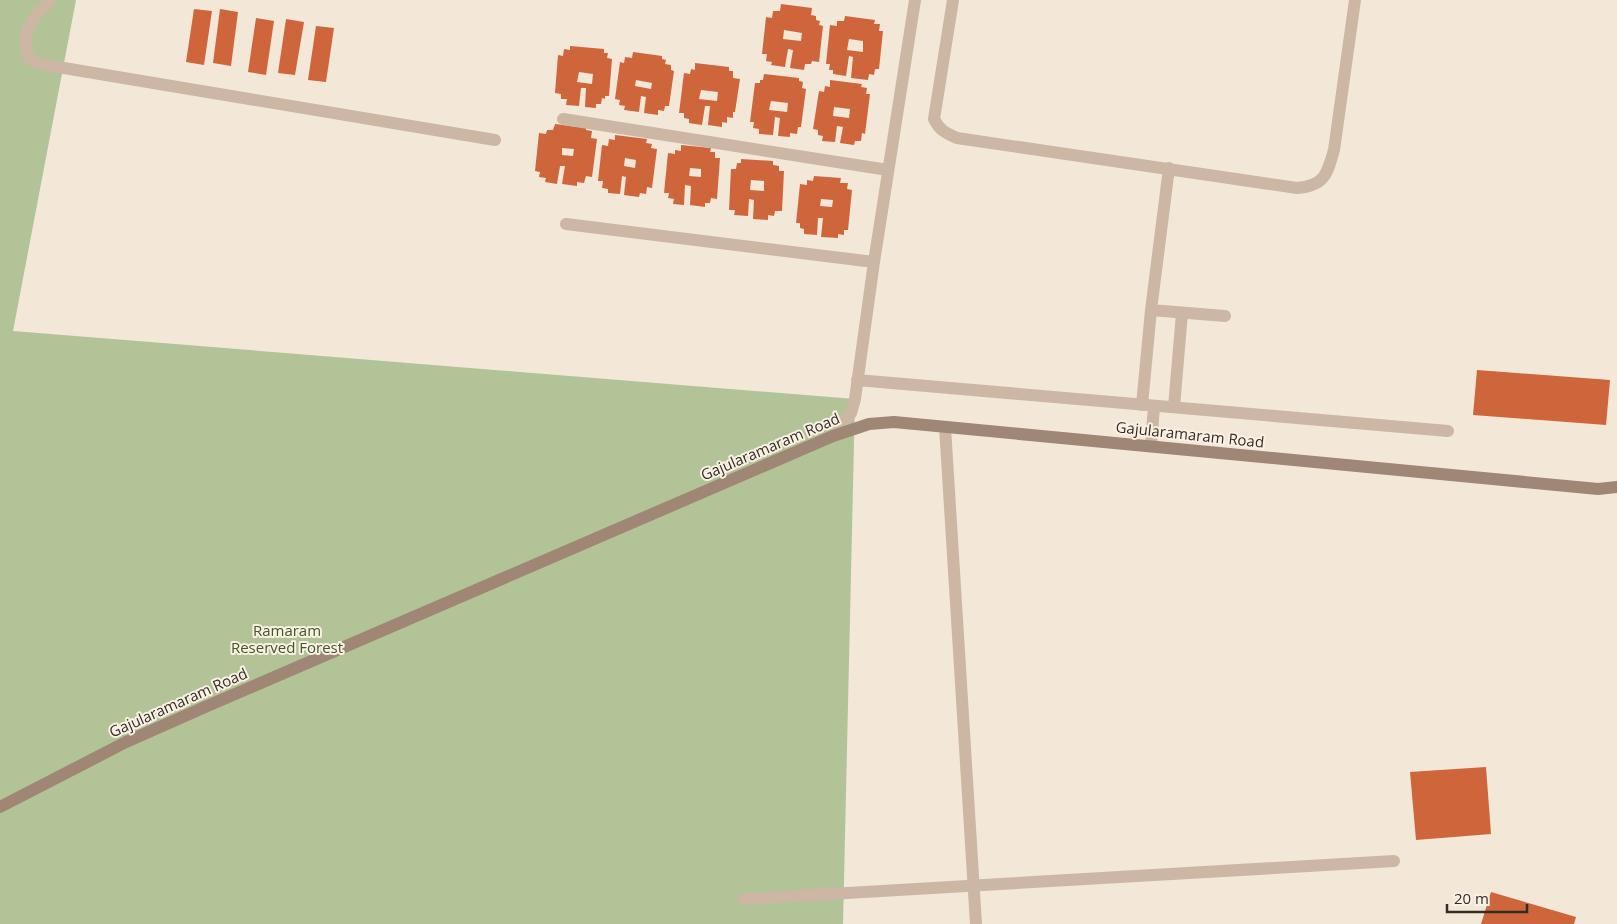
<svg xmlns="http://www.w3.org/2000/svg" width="1617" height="924" font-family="'Open Sans',sans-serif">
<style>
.green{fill:#b2c397}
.building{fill:#ce653b;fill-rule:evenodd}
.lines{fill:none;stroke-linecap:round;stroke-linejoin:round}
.lane{stroke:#ccb7a4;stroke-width:12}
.street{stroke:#ccb7a4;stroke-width:12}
.secondary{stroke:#9f8675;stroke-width:12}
.labels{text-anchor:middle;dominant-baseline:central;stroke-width:4;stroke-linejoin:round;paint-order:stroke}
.street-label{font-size:15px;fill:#362c26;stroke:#faf1e5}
.park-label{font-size:15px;fill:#435628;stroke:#faf1e5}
</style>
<rect width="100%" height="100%" fill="#f3e7d8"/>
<path class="green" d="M0,0H76L13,331L855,399L843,924H0Z"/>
<path class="building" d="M781,4L812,8L811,15L816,16V20L820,21L819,25L823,26L819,62L812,61L811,64H805L804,70L790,68L793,50L788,49L785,67L771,65L772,62L766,61L767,54H762L766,17L772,18L773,11H780ZM784,30L802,33L801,41L783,39Z
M194,9L212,11L204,65L186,62Z
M220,9L238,12L231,66L213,63Z
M845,16L875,20L874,24H880L879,31H883L879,69H875L874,75L869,74L868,80L851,78L853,57L849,56L846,76L833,74V70H829L830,64H826L830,25L837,26V21H844ZM849,39L863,41V52L847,50Z
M256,18L274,21L266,75L248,72Z
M286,19L304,22L295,75L278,73Z
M316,26L334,28L326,82L308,80Z
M570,46L604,49V53H608L607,58L612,59L609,96H605V99L602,98L601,104H596V108L585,107L586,88H581L579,106L566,105L567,99H561V94L555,93L558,55L563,56L564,49L570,50ZM579,72L593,74L592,84L577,82Z
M633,52L662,56V59L666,60L665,64L671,65V70L674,71L669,106H665L664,111L658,110V115L644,113L646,97L641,96L639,112L624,110L625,106L619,105L620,100L615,99L620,62L624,63L625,57L632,58ZM636,80L652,83L651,89L635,86Z
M695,63L729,67V71H733V78L740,79L735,112H733V118L727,117V123L722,122V127L708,125L710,106H705L702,125L689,123V119L684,118V113H679L684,73L690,74L691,69L695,70ZM701,90L718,92L717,101L699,99Z
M764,74L799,78V81L803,82L802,88L806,89L801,127H798L797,134L790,133V137L778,136L780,118L775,117L773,135L759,134V129L753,128L754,122H750L755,83H760V80H763ZM771,101L788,103L787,112L769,110Z
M830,80L862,84L861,87L867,88L866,94H870L865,134L862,133L861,141H855L854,145L840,143L843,127L837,126L835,142L822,141L823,136L818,135V130L813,129L819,91L824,92L825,86L830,87ZM834,107L850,109L849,118L833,116Z
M555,124L586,128V130L592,131L591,138L597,139L592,177L586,176L584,183L577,182V186L562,184L565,166H560L557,184L545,182L546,178L539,177L540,172L535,171L539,133L546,134L547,130H553ZM562,148L574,149L573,156L562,155Z
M615,135L647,139L646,143L652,144L651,148L657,149L652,188L647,187L646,194L640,193L639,197L624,195L626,177L622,176L620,194L608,193V189L602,188L603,181H598L602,145L608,146L609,139L615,140ZM625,158L636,160L635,168L624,166Z
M681,145L711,148L710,152H715V158H720L717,199L711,198L710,203H705V207L690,205L691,186L685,185L684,205L673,204L674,199L668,198L669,193H664L668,153L675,154V150L681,151ZM690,168L701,169V177L689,176Z
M741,159L773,161V165L779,166V171H784L782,211H775L774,216L768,215V220L753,219L754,200L749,199L748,216L734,215L735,210H729L731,169H736L737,163H741ZM751,180L764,181V191L750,190Z
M814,176L841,178L840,183H848L847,189L852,190L848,230H844V235L838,234V238L821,237L823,218H818L817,235L804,234V229L800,228V223H796L800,184L807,185V180L813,181ZM821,199L833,200L832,207L820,206Z
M1477,370L1610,380L1606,425L1473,415Z
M1486,767L1491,834L1416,840L1410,772Z
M1491,892L1576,917L1574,924H1481Z"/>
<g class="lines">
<path class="lane" d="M953,0L934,119C940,131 946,133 957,138L1297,188C1324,186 1327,175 1334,150L1355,0
M1151,310L1225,316
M1142,405L1151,310L1169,168
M1174,407L1182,313"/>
<path class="street" d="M51,0C32,18 19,31 29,59L40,64L495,140
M563,119L888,170
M566,224L874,262
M857,380L1448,431
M945,427L976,924
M833,436L851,413L855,399L874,262L915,0
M1151,446L1154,406
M744,899L1394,861"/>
<path class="secondary" d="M0,807L126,742L205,707L833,436L869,424L894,422L1598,489L1617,487"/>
</g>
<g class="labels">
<g class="street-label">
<text transform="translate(1190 434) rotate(6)">Gajularamaram Road</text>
<text transform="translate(770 446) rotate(-23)">Gajularamaram Road</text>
<text transform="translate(178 702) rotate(-24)">Gajularamaram Road</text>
</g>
<g class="park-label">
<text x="287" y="630">Ramaram<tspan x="287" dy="17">Reserved Forest</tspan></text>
</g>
</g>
<path d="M1447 904v8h80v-8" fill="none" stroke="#362c26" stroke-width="2.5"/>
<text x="1454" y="904" font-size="15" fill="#362c26" stroke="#faf1e5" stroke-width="4" paint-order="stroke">20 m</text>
</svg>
